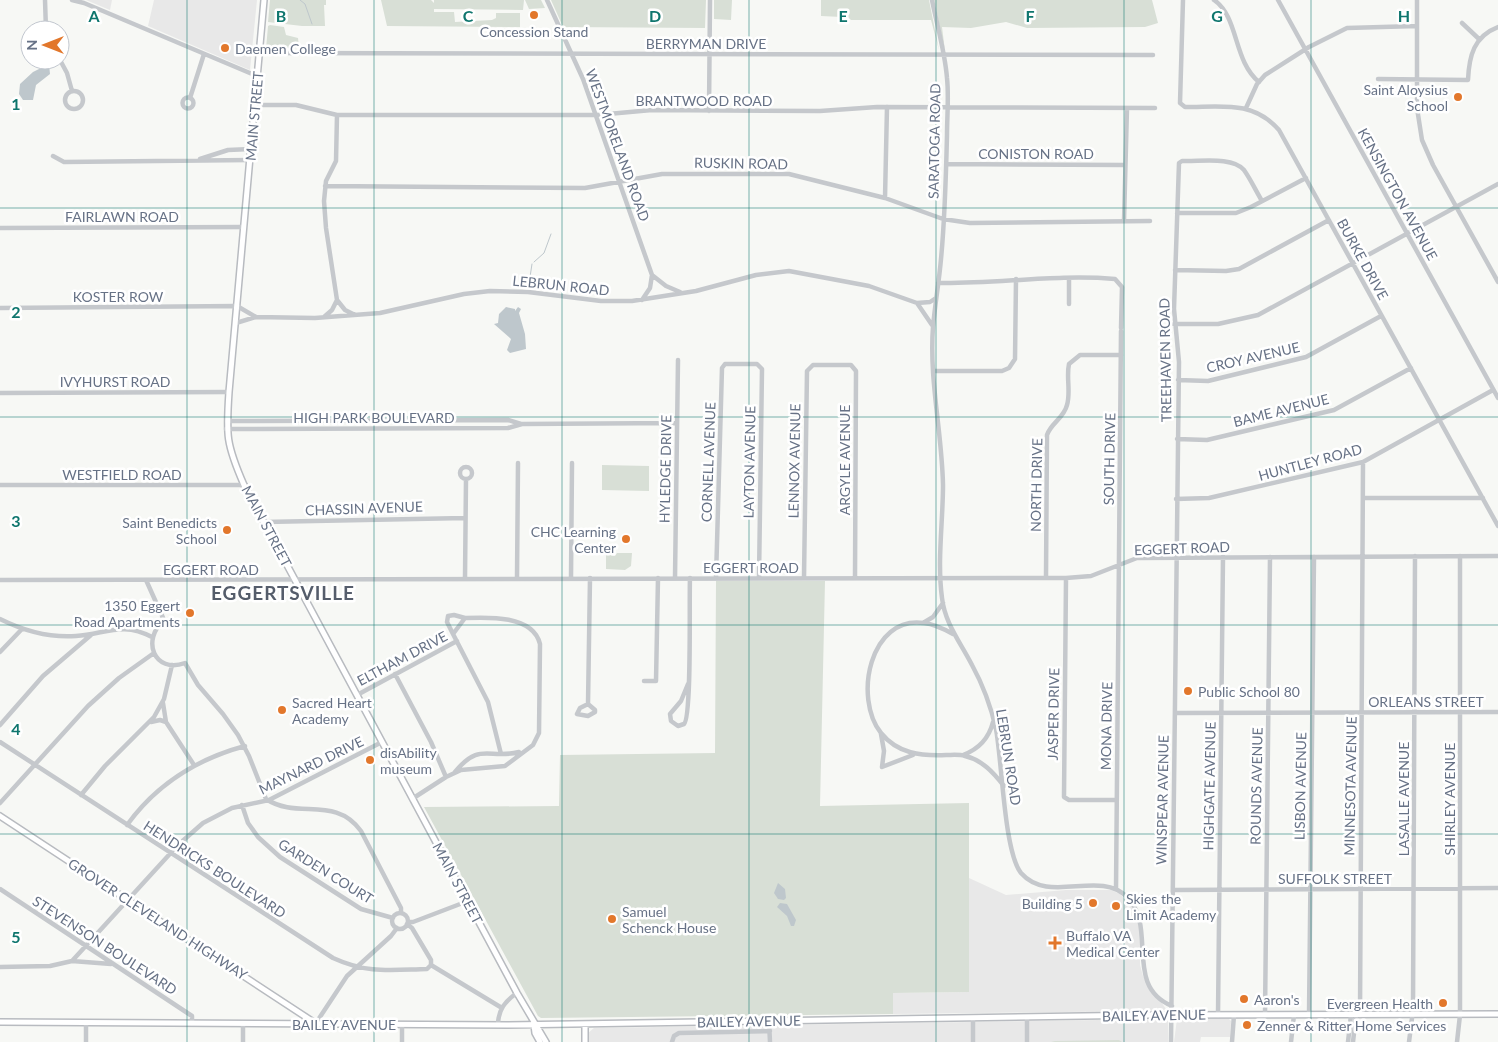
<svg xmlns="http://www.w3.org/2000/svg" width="1498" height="1042" font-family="Lato,sans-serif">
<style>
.built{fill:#e8e8e8}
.green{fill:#d8dfd6}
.water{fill:#bec7cc}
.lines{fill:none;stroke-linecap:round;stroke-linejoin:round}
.stream{stroke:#bec7cc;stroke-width:1}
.major-casing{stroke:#b8bbc0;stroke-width:8}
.minor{stroke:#c5c8cc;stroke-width:4.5}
.major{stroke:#fff;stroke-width:5}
.grid{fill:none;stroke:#0f766e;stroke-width:1;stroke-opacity:0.55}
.poi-dot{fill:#e2772b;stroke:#fff;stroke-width:2}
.labels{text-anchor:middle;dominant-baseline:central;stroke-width:5;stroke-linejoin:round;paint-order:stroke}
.poi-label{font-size:14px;fill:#677286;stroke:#fff;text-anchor:start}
.street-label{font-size:14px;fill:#677286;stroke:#fff}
.district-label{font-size:19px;font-weight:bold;letter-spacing:1px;fill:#555d6b;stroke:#fff}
.grid-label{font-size:16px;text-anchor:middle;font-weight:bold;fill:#0f766e;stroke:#fff;stroke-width:5;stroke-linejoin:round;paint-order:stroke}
</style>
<rect width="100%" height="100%" fill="#f7f8f5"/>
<path class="built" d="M86,0H112L110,10Z
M154,0H257L250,70L148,26Z
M969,878L1006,895L1066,890H1111L1120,894L1134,908L1140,927V965L1143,976L1166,1009L1161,1011L893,1014V993L969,992Z
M1165,1019L1168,1021V1042H588V1033L594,1028Z
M1177,1019H1229L1231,1021L1230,1037H1201L1200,1042H1174Z"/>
<path class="green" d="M270,0H326V5H324L325,26H302L268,22Z
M381,0H431L434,3V0H524L523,10L434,9V12H454L455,22L492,20L496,18V13H520V27L387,26Z
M525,0H541L545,8L529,9Z
M551,0H706L705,28L563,27Z
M714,0H732L731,20L714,19Z
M821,0H929L939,50L931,20H851L842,11V17L821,16Z
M934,0H1152L1158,23L1145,27L1027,28L1006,22L971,28L942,27L945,51Z
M270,25L284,27L286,35L298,38L299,48L266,49L268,26Z
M602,465L649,466V491L602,490Z
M617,553H632L631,566L625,570L606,569V554L615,556Z
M716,581H825L820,806L969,803V992L893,993V1014L541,1018L538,1016L424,807L559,806L560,755L715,753Z
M1119,1040L1122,1042H1051L1055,1041Z"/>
<path class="water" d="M49,64L50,74L36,85L33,100H23L19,94L20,84L33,72Z
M506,307L515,309V311L518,307L521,309L519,313L525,334L526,349L510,353L507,350L511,339L494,324L498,323L499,314Z
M778,883L785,889L786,898L784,900L778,899L774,893Z
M780,903L787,904L796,920L794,926H791L787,916L777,907Z"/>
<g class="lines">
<path class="stream" d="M300,0L305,4L312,24
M534,262L544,253L551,234
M522,285L530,277L532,264"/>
<g class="major-casing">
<path id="major" d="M264,0L229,392C226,435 226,444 244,485L517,993L546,1042
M0,816L315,1023
M0,1022L507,1025L1151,1015L1498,1014
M585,1024V1042
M534,1025L535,1033L540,1042"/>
</g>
<path class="minor" d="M45,0L46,30
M72,0L84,3L257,76
M547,0L583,79L652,275L650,288L642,300
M932,0C937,25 945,52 947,78C949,97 947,116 947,135C946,176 945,218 941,259C939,282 935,304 933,327C929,380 942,432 943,485C943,522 937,561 942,598C945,624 961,643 972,665C983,685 991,707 996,729C1002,760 1004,852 1021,873C1049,905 1099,869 1127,897C1158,927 1123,986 1172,1006
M1183,0L1180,103L1185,107C1221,107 1253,100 1279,130L1498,526
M1214,0C1239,17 1233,61 1259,82
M1278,0L1498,398
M1417,0V108L1422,140L1433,165L1498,282
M1462,23L1479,39
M259,53L1153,55
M60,60L67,73L72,91
M1378,79L1468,80C1469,56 1474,36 1498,27
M65 100a9 9 0 1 1 18 0a9 9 0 1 1-18 0Z
M182.5 103a5.5 5.5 0 1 1 11 0a5.5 5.5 0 1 1-11 0Z
M190,98L204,54
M255,105H296L337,115H597L652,110L820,111L877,107L1155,108
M1246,108L1257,84L1265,75L1309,47L1347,28L1417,26
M709,111L710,0
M53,156L64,162L250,160
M200,159L228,150L251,149
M946,164L1125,165
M325,186L585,188L662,174H789L885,198L943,219L970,223L1150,221
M885,198L887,107
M1177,213H1236L1251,207L1306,178
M1124,221L1127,108
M0,228L244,227
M1175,270L1226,271L1239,269L1329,220
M652,275L666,286L680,292
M1069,279V304
M938,283C997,284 1056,274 1115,279L1122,287L1121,328
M337,300L345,310L355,315
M917,303L932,325
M0,308L237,306L256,317
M324,317L332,310L337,300L326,228L324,201L326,181L336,161L337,115
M236,323L256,317L315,318L380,313L464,294L490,291L528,292L601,301H632L696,291L756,275L789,271L869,286L917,303L930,302L936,298
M1174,324H1218L1258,315L1498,184
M933,371H1002L1009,368L1015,359L1016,279
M1178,380L1208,381L1306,357L1381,316
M0,393L229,392
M227,421L508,420L521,424
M226,429L508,428L522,424L677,423
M1177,439L1207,440L1334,410L1411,368
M460 473a6 6 0 1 1 12 0a6 6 0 1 1-12 0Z
M0,485H244
M1363,498H1483
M1176,499L1209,498L1363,462L1493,390
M264,522L465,518
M465,578L466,479
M517,578L518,463
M571,578L572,463
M675,578L678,360
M716,578L722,368L725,364H757L762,369L759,578
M804,578L807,371L813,365H851L856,371L855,578
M1046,578L1047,435C1051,423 1064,418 1067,405C1071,392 1066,377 1069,364L1080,355H1121
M1066,578L1064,797L1069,800H1116
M0,580L1066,578L1091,576L1137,558L1498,556
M146,580L164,620C141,640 154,674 185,663L198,685L223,714L238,735L249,756L266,799C298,820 335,795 361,831L401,908V913
M0,619C24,631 48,638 76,636C106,634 122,621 152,637
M923,623L933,617L943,603
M453,634L447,622L448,616L454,615L465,618
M953,634C944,629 934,624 924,623C870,615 853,698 881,733C898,754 921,756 946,755C952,755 959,754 965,756C982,760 993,772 1004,786
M0,652L22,629
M395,674L431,742L446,777
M644,681H656L658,578
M688,684L681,701L670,714L671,721L678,726L684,724C692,717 689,597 690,578
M357,695L457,641
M163,703L166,722L194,765
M588,704L580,708L577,714L588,716L595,712V710L588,704L590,578
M1175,713L1498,712
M151,722L160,720L166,722
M0,725L43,676L91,635
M881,734L884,751L882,767
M0,742L333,958C368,974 390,970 427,969L431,965
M963,755C979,749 989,738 993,722
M882,767L913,755
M455,772C480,741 489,760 519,752
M81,795L105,766L154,717L164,699L172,665
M412,799L446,777L461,770L505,766L533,745L539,733L540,644C533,615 488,617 465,618L453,634L488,702L501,754
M0,803L88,706L119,678L154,653
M242,805L248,823L258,837L280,857L361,909L393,918
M127,825C156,785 197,759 245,746
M0,889L192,1016V1023
M1116,889L1121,331
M1173,890L1498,888
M392 921a8 8 0 1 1 16 0a8 8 0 1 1-16 0Z
M408,922H413L468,901
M407,924L412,928L431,960V965L502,1008
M72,961L111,964
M0,967L50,966L72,961L178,845L203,823L232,808L269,800L382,742
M1218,1015L1223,557
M1265,1015L1270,557
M1309,1015L1314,557
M1360,1015L1363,462
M1027,1017V1042
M973,1018V1042
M769,1021L770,1042
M243,1023V1042
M316,1023L347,976L391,936L397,928
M498,1025C498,1010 505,1001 517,993
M86,1042V1022
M402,1042V1025
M672,1042L674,1036L679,1033L770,1031
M1171,1042L1179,362L1174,309L1179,163L1182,161C1199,162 1232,156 1244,170C1251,180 1256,191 1262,201
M1232,1042L1234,1015
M1291,1042L1294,1015
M1348,1042L1351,1015
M1353,1042L1356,1015
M1409,1042L1413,1010L1415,556
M1457,1042L1460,1015V556"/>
<use href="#major" class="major"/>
</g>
<path class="grid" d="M187,0V1042M374,0V1042M562,0V1042M749,0V1042M936,0V1042M1124,0V1042M1311,0V1042M0,208H1498M0,417H1498M0,625H1498M0,834H1498"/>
<g class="poi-dot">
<circle cx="534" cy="15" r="5"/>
<circle cx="225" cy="48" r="5"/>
<circle cx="1458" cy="97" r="5"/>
<circle cx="227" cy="530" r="5"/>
<circle cx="626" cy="539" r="5"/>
<circle cx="190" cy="613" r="5"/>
<circle cx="1188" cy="691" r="5"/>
<circle cx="282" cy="710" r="5"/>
<circle cx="370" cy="760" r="5"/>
<circle cx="1093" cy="903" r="5"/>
<circle cx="1116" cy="906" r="5"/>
<circle cx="612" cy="919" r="5"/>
<path d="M1052.5 935.5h5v5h5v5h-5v5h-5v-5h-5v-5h5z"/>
<circle cx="1244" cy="999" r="5"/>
<circle cx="1443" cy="1003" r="5"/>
<circle cx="1247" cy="1025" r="5"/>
</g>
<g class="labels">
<g class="poi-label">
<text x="534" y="31" text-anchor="middle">Concession Stand</text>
<text x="235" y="48">Daemen College</text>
<text x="1448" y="89" text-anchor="end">Saint Aloysius<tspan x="1448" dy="16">School</tspan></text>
<text x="217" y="522" text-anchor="end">Saint Benedicts<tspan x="217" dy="16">School</tspan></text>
<text x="616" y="531" text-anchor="end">CHC Learning<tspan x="616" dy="16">Center</tspan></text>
<text x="180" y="605" text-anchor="end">1350 Eggert<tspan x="180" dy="16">Road Apartments</tspan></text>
<text x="1198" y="691">Public School 80</text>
<text x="292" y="702">Sacred Heart<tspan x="292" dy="16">Academy</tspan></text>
<text x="380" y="752">disAbility<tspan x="380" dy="16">museum</tspan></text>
<text x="1126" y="898">Skies the<tspan x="1126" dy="16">Limit Academy</tspan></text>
<text x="1083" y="903" text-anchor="end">Building 5</text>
<text x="622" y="911">Samuel<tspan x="622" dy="16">Schenck House</tspan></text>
<text x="1066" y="935">Buffalo VA<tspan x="1066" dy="16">Medical Center</tspan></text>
<text x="1254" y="999">Aaron's</text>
<text x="1433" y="1003" text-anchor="end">Evergreen Health</text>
<text x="1257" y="1025">Zenner &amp; Ritter Home Services</text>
</g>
<g class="street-label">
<text x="706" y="43">BERRYMAN DRIVE</text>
<text x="704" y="100">BRANTWOOD ROAD</text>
<text transform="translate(254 116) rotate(-85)">MAIN STREET</text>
<text transform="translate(934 141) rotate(-89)">SARATOGA ROAD</text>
<text transform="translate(618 145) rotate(70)">WESTMORELAND ROAD</text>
<text x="1036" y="153">CONISTON ROAD</text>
<text transform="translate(741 163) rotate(1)">RUSKIN ROAD</text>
<text transform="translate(1398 194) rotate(61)">KENSINGTON AVENUE</text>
<text x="122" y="216">FAIRLAWN ROAD</text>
<text transform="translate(1363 259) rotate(61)">BURKE DRIVE</text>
<text transform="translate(561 285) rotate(6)">LEBRUN ROAD</text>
<text x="118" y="296">KOSTER ROW</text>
<text transform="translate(1253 357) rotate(-13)">CROY AVENUE</text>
<text transform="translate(1165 360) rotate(-91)">TREEHAVEN ROAD</text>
<text x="115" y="381">IVYHURST ROAD</text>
<text transform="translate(1281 410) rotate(-14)">BAME AVENUE</text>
<text x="374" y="417">HIGH PARK BOULEVARD</text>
<text transform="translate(1109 459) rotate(-89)">SOUTH DRIVE</text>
<text transform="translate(844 460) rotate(-90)">ARGYLE AVENUE</text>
<text transform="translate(794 461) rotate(-89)">LENNOX AVENUE</text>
<text transform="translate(708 462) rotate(-88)">CORNELL AVENUE</text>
<text transform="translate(749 462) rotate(-89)">LAYTON AVENUE</text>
<text transform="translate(1310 462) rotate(-15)">HUNTLEY ROAD</text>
<text transform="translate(665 469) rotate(-89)">HYLEDGE DRIVE</text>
<text x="122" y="474">WESTFIELD ROAD</text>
<text transform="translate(1036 485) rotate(-89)">NORTH DRIVE</text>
<text transform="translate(364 508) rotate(-2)">CHASSIN AVENUE</text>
<text transform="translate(267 526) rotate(62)">MAIN STREET</text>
<text transform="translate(1182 548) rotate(-2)">EGGERT ROAD</text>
<text x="751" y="567">EGGERT ROAD</text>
<text x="211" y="569">EGGERT ROAD</text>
<text transform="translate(402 658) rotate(-28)">ELTHAM DRIVE</text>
<text x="1426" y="701">ORLEANS STREET</text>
<text transform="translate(1053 714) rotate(-89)">JASPER DRIVE</text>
<text transform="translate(1106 726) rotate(-89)">MONA DRIVE</text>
<text transform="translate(1009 757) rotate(81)">LEBRUN ROAD</text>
<text transform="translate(311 765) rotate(-26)">MAYNARD DRIVE</text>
<text transform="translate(1209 786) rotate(-89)">HIGHGATE AVENUE</text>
<text transform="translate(1256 786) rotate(-89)">ROUNDS AVENUE</text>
<text transform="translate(1300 786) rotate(-89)">LISBON AVENUE</text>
<text transform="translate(1350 786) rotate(-89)">MINNESOTA AVENUE</text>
<text transform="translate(1403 799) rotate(-90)">LASALLE AVENUE</text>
<text transform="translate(1449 799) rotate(-90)">SHIRLEY AVENUE</text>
<text transform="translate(1162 800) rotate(-89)">WINSPEAR AVENUE</text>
<text transform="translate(215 869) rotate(33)">HENDRICKS BOULEVARD</text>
<text transform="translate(326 871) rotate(32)">GARDEN COURT</text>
<text x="1335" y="878">SUFFOLK STREET</text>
<text transform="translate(458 883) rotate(62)">MAIN STREET</text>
<text transform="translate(158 919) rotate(33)">GROVER CLEVELAND HIGHWAY</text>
<text transform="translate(105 945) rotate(33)">STEVENSON BOULEVARD</text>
<text transform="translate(1154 1015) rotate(-1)">BAILEY AVENUE</text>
<text transform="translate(749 1021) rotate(-1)">BAILEY AVENUE</text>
<text x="344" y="1024">BAILEY AVENUE</text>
</g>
<g class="district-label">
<text x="283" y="592">EGGERTSVILLE</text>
</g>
</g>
<g class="grid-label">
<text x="94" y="22">A</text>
<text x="281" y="22">B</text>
<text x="468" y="22">C</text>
<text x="655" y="22">D</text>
<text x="843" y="22">E</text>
<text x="1030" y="22">F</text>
<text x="1217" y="22">G</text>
<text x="1404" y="22">H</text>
<text x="16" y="110">1</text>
<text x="16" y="318">2</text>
<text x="16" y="527">3</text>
<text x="16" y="735">4</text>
<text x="16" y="943">5</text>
</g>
<g transform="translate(45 45) rotate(270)"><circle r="24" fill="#ffffff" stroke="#c2c7cf"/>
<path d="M0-4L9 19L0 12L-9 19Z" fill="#e2772b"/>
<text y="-8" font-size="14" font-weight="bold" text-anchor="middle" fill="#677286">N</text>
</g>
</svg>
